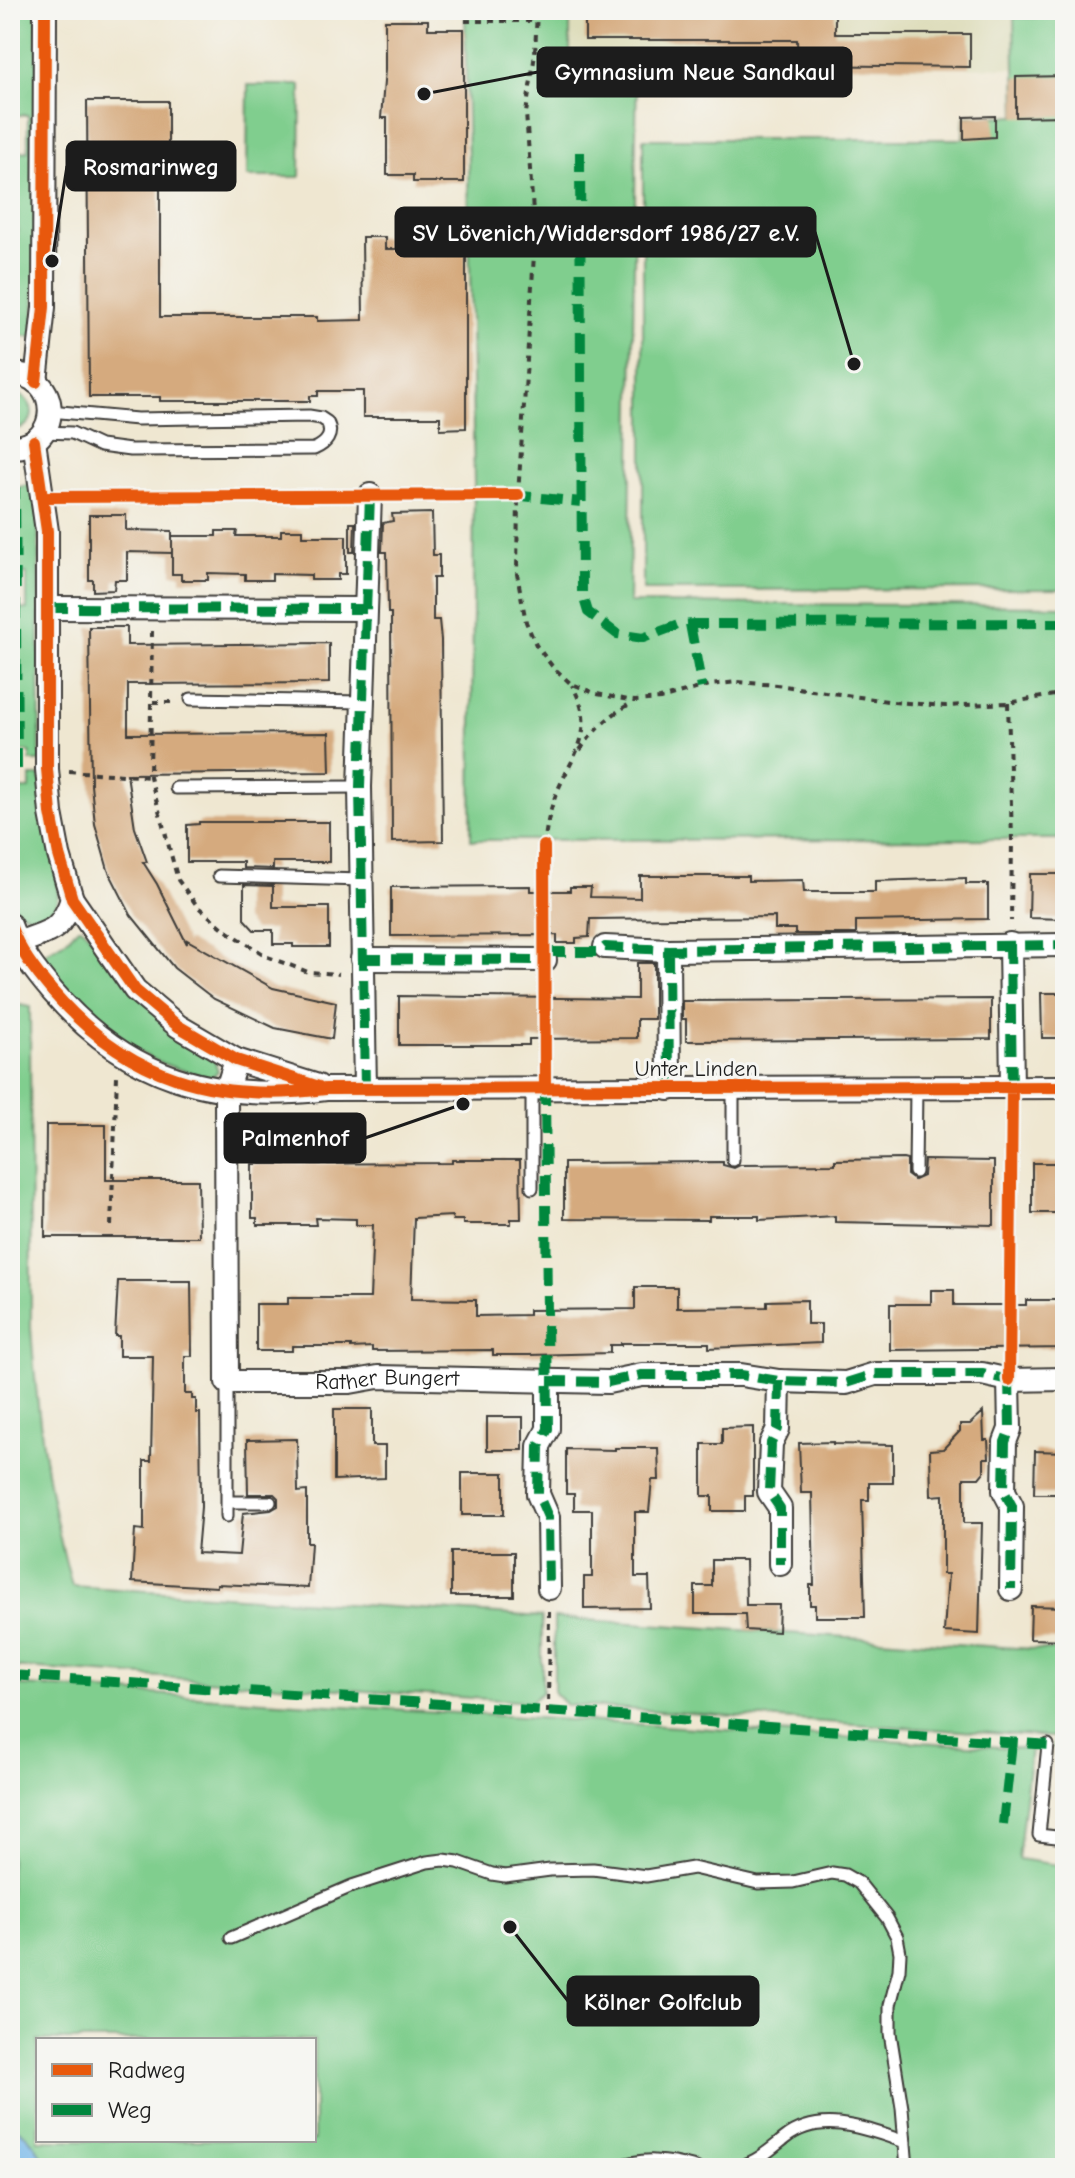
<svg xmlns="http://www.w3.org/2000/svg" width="1075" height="2178" font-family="'Comic Neue',sans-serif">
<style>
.built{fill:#deddbb}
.green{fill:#80ce8e;stroke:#4e7555;stroke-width:2;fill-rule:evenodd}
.water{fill:#74b7ea;stroke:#486a83;stroke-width:2}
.building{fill:#d5aa7e}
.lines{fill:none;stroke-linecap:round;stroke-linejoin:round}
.service-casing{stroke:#3c3a37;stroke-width:15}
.minor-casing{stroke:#3c3a37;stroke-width:26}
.path{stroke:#3c3a37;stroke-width:4;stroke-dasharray:6 6;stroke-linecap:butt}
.service{stroke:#fff;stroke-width:11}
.minor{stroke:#fff;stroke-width:22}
.quiet{stroke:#00873e;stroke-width:10;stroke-dasharray:20 10;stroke-linecap:butt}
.cycleway-casing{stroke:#f6f6f2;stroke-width:17}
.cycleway{stroke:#e8590c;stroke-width:12}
.labels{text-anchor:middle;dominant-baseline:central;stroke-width:6;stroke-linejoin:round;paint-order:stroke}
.street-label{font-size:22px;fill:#1c1c1c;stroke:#f6f6f2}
.leader{fill:none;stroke:#1c1c1c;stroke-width:3}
.callout-dot{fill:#1c1c1c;stroke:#f6f6f2;stroke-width:3}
.callout{fill:#1c1c1c;stroke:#1c1c1c;stroke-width:3}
.callout-label{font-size:24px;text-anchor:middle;font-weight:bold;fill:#fff}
</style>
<rect width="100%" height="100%" fill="#f6f6f2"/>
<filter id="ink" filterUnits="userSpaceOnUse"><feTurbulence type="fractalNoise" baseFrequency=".0125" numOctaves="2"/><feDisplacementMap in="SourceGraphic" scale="16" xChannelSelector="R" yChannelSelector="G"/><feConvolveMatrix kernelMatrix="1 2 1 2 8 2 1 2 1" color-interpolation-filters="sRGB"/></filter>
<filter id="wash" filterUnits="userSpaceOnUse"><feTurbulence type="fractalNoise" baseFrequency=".006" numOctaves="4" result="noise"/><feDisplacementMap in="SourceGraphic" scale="32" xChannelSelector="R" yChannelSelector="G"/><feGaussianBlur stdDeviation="1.8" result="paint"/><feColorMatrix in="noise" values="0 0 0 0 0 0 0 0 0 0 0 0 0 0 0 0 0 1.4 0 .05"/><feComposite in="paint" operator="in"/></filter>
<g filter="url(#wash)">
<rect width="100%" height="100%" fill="#efe7d1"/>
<path class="built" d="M570,10H1065V18L1014,17L1016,68L570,62Z"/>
<path class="green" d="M17,10H38L34,337L18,335L17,152L28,151V115H17Z
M465,10H570V62L637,67L629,603L1065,606V839L471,840L474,483Z
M1014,17L1065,18V589L643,590V139H963L964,117L1016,116Z
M248,85H301L300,177H247Z
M16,394C40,401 36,432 10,429V395Z
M33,484L38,501L40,761H30V752L19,751V609H27V574H19V487Z
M10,591L12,609V752H10Z
M30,776H40C45,804 65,880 56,904C52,913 46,916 36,918L18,911L10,900V789H30Z
M78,927H81L214,1059L218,1071L211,1078C195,1073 177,1070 162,1063C110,1042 71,1001 39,957L66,940Z
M10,1003L30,1007L31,1328C37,1415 48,1501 72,1586L542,1617V1692L531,1702L10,1667Z
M554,1618L1065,1651V1738L566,1705L554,1693Z
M10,1685L1031,1749L1018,1859L1065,1866V2168H10ZM38,2040H314V2140H38Z"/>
<path class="water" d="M10,2125C31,2136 38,2146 46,2168H10Z"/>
<g id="blocks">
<path class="building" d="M585,10H835V34H970V67L798,65L797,40H585Z
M385,20H428V29H464V182H413V175H387V118H381L385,70Z
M1065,76V116L1016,117V77Z
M87,101H168V157H160V317H317V321L363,320L362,237H385V249H466V428L440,429V417H363V391H318V396H310V401H160V397H89Z
M995,116V137L964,139V117Z
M432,513L433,555H439V578H433V620H439L441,640L443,841L392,842L391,613H388L387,552H382L383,523L393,521L392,514Z
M89,515H126V530L172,531V553L127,552V580H115L114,590L93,591V580H89Z
M350,523H355L354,552H350Z
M281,530H302V536H346V574H338V580H311V575L272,574V580H245V574L208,573V580H181V574H172V536H216V531H237L236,536H281Z
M89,627H127V645L329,643V683L128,684V734L329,733L330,772L127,774L135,828L147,862H143L157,884L187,944V940L273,988L336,1002L332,1039L275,1028L214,999L174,968L131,915L108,870L95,824L91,785Z
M199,822H329V862H273V869L243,868V862H187V825L199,824Z
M1030,874H1065V919L1029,918Z
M640,876H748V881L803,880L804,892H875V881L966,878V884H988V919L856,921V934H795V929H775V917L590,919L589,937L576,938V943H557V935L391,936V887L530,886V891H570V887H591L590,897L640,898Z
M244,885L273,886V907H329V947H293V944H273V930H254L244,919Z
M637,963H654V1019H637V1038L529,1039V1045H399V996L637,999Z
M1041,993H1060V999H1065V1038H1042Z
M991,999V1039L686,1041V1019H682V1001Z
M46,1125H106V1180H198L199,1237H45Z
M903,1159L907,1160V1175L914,1180L923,1176L924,1160L994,1161V1225L835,1222V1216L759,1220V1216H709V1220L564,1219V1163L723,1162V1165L734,1168L740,1165L835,1164V1160Z
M452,1160H520L521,1219H511V1224H463V1220H453L452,1216L414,1218L411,1299L476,1300V1316L529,1315V1310L635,1309V1287H677V1308L767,1307V1301L807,1300V1324H821V1343L709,1348V1343H621V1345H610V1353L529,1355H493V1350L372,1351V1347L351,1348V1346H292V1351H256V1304H288V1298H370L373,1225H356V1219L315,1218L316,1225H257V1218H252V1164L452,1163Z
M1032,1163H1065V1213H1032Z
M118,1281H191L192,1356H185V1394H192V1399H196V1413H200L201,1507L197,1553L239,1555L243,1513L271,1510L278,1506V1498L274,1494H248L247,1440L297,1439L298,1492L307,1491V1543H311L308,1588L217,1584V1587L132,1582L135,1529L144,1530V1461H151L153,1356H119V1336H115Z
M931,1290H954V1305H1026V1300H1065V1348L890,1350V1304H931Z
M334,1409H372V1446H385V1478L334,1480Z
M983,1412L984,1440H988L989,1458H984V1472L979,1478H964V1523H982L979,1634L944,1632L948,1574H943V1495L931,1496L930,1450L943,1449L960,1431V1424H970Z
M487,1417H523V1450H487Z
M753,1427V1496H745V1511H712V1496H702V1444H722V1428Z
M833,1442V1444L893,1445V1483H869V1500H862L865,1617H815V1605H810V1585H814L812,1493H801L799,1443Z
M615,1448H658L659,1480H652L649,1512H635V1577H649L650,1608L584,1609V1577H592V1510H574V1494H566V1449L615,1450Z
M1035,1451L1065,1452V1494H1034Z
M462,1473H504V1515H462Z
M451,1552H514V1596H451Z
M712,1560H745L746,1605H779L778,1632L746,1630L745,1614H695V1586H712Z
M1031,1606L1065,1607L1063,1640L1030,1639Z"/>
</g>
</g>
<g filter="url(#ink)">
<use href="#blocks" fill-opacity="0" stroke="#3c3a37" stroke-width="2"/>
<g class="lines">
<g class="service-casing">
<path id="service" d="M44,432L72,433L100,446L130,450L314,449C326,444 334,435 327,422L321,418L309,416L137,419L50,411
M191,699L363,702
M176,788L360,787
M219,876L362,880
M532,1089V1188
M733,1089V1160
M915,1172L916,1088
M227,1382V1516
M227,1502H270
M1048,1745L1039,1835L1065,1838
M231,1938L352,1886L427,1862L444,1860L458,1862L492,1874L505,1876L550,1870L593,1869L646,1876L693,1868L758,1883L793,1882L832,1873L845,1875L859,1883L887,1918L897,1937L900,1953L899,1970L890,2005V2033L902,2108L907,2168
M613,2168C643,2157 666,2160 696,2168
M730,2168C753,2166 767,2152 785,2138C821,2110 867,2129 905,2142"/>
</g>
<g class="minor-casing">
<g id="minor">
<path d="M10,374C63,372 63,449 10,447"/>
<path d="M36,382L44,307L45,10"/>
<path d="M34,441L47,531V769L51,813L59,855L72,899L135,990L178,1026L236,1060L318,1086"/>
<path d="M48,608L366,609"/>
<path d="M10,925C19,950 35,971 53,992C128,1079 214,1103 326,1089L1065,1087"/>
<path d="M1010,944L1012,1088"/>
<path d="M605,947L668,950L1065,945"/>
<path d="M10,948C40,929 58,941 72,899"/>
<path d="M668,950L669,1089"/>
<path d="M362,959L545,960"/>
<path id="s1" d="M236,1060L226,1092L227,1382H350L378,1377L608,1382L642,1375H741L779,1381L846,1383L875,1374H982L1009,1380L1065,1379"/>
<path d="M365,1089L360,787L370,495"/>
<path d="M1009,1380L1010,1429L1005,1442L1004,1491L1012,1506L1011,1589"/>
<path d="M548,1381V1429L539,1446L538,1494L548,1517L549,1588"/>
<path d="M779,1381L778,1429L771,1443L769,1492L780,1508V1564"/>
</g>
</g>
<path class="path" d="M537,10L535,54L526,113L535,240L518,495L517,574L526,622L536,645L552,666L570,683L597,694L634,701L660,699L710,685L737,682L777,685L894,702L945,706L1008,703L1065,693
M465,21H536
M152,631L150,777L178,880L198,907L227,931L268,957L308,972L339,974
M153,702H174
M1008,703L1012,839L1011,921
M580,750C595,729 609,715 632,703
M69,771L150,777
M544,846C546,829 549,813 555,797C572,753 599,734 572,685
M111,1226L117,1076
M548,1713L549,1611"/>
<use href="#service" class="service"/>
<use href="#minor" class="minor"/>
<path class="quiet" d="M13,10L14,342
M580,152L582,592L588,612L617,634L643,638L678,625L695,624L1065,623
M15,479L17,769
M512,495L581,502
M48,608L366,609
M690,624L702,688
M1010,944L1012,1092
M668,950L669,1089
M546,952H599L605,947L668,950L1065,945
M362,959L545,960
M545,1085L548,1429L539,1446L538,1494L548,1517L549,1588
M365,1089L360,787L370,495
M1009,1376L1010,1429L1005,1442L1004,1491L1012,1506L1011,1589
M548,1381L608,1382L642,1375H741L779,1381L846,1383L875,1374H982L1009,1380
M779,1381L778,1429L771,1443L769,1492L780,1508V1564
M10,1675L1065,1746
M1003,1824L1012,1742"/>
<g class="cycleway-casing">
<path id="cycleway" d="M36,382L44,307L45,10
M34,441L47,531V769L51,813L59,855L72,899L135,990L178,1026L236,1060L319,1087
M44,497L518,495
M544,846L545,1089
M10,925C19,950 35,971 53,992C128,1079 214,1103 326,1089L1065,1087
M1009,1380L1012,1088"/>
</g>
<use href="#cycleway" class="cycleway"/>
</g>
</g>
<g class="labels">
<g class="street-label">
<text x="696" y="1069">Unter Linden</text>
<text stroke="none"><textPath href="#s1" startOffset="484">Rather Bungert</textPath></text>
</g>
</g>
<path class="leader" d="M424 94L538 72M52 261L67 166M854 364L815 232M463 1104L365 1138M510 1927L568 2001"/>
<g class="callout-dot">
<circle cx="424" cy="94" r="8"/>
<circle cx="52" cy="261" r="8"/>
<circle cx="854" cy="364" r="8"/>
<circle cx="463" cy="1104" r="8"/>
<circle cx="510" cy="1927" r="8"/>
</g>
<g class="callout">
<rect x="538" y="48" width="313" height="48" rx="8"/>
<rect x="67" y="142" width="168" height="48" rx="8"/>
<rect x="396" y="208" width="419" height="48" rx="8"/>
<rect x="225" y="1114" width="140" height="48" rx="8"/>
<rect x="568" y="1977" width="190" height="48" rx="8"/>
</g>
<g class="callout-label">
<text x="695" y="80">Gymnasium Neue Sandkaul</text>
<text x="151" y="175">Rosmarinweg</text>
<text x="606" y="241">SV Lövenich/Widdersdorf 1986/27 e.V.</text>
<text x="295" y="1146">Palmenhof</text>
<text x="663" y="2010">Kölner Golfclub</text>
</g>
<rect width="1075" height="2178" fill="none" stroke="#f6f6f2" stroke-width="40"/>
<rect x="36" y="2038" width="280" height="104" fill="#f6f6f2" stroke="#9f9f9c" stroke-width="2"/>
<rect x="52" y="2064" width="40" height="12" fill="#e8590c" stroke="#9f9f9c" stroke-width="2"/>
<text x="108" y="2078" font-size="24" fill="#1c1c1c">Radweg</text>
<rect x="52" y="2104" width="40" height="12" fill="#00873e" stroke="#9f9f9c" stroke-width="2"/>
<text x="108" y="2118" font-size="24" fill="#1c1c1c">Weg</text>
</svg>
